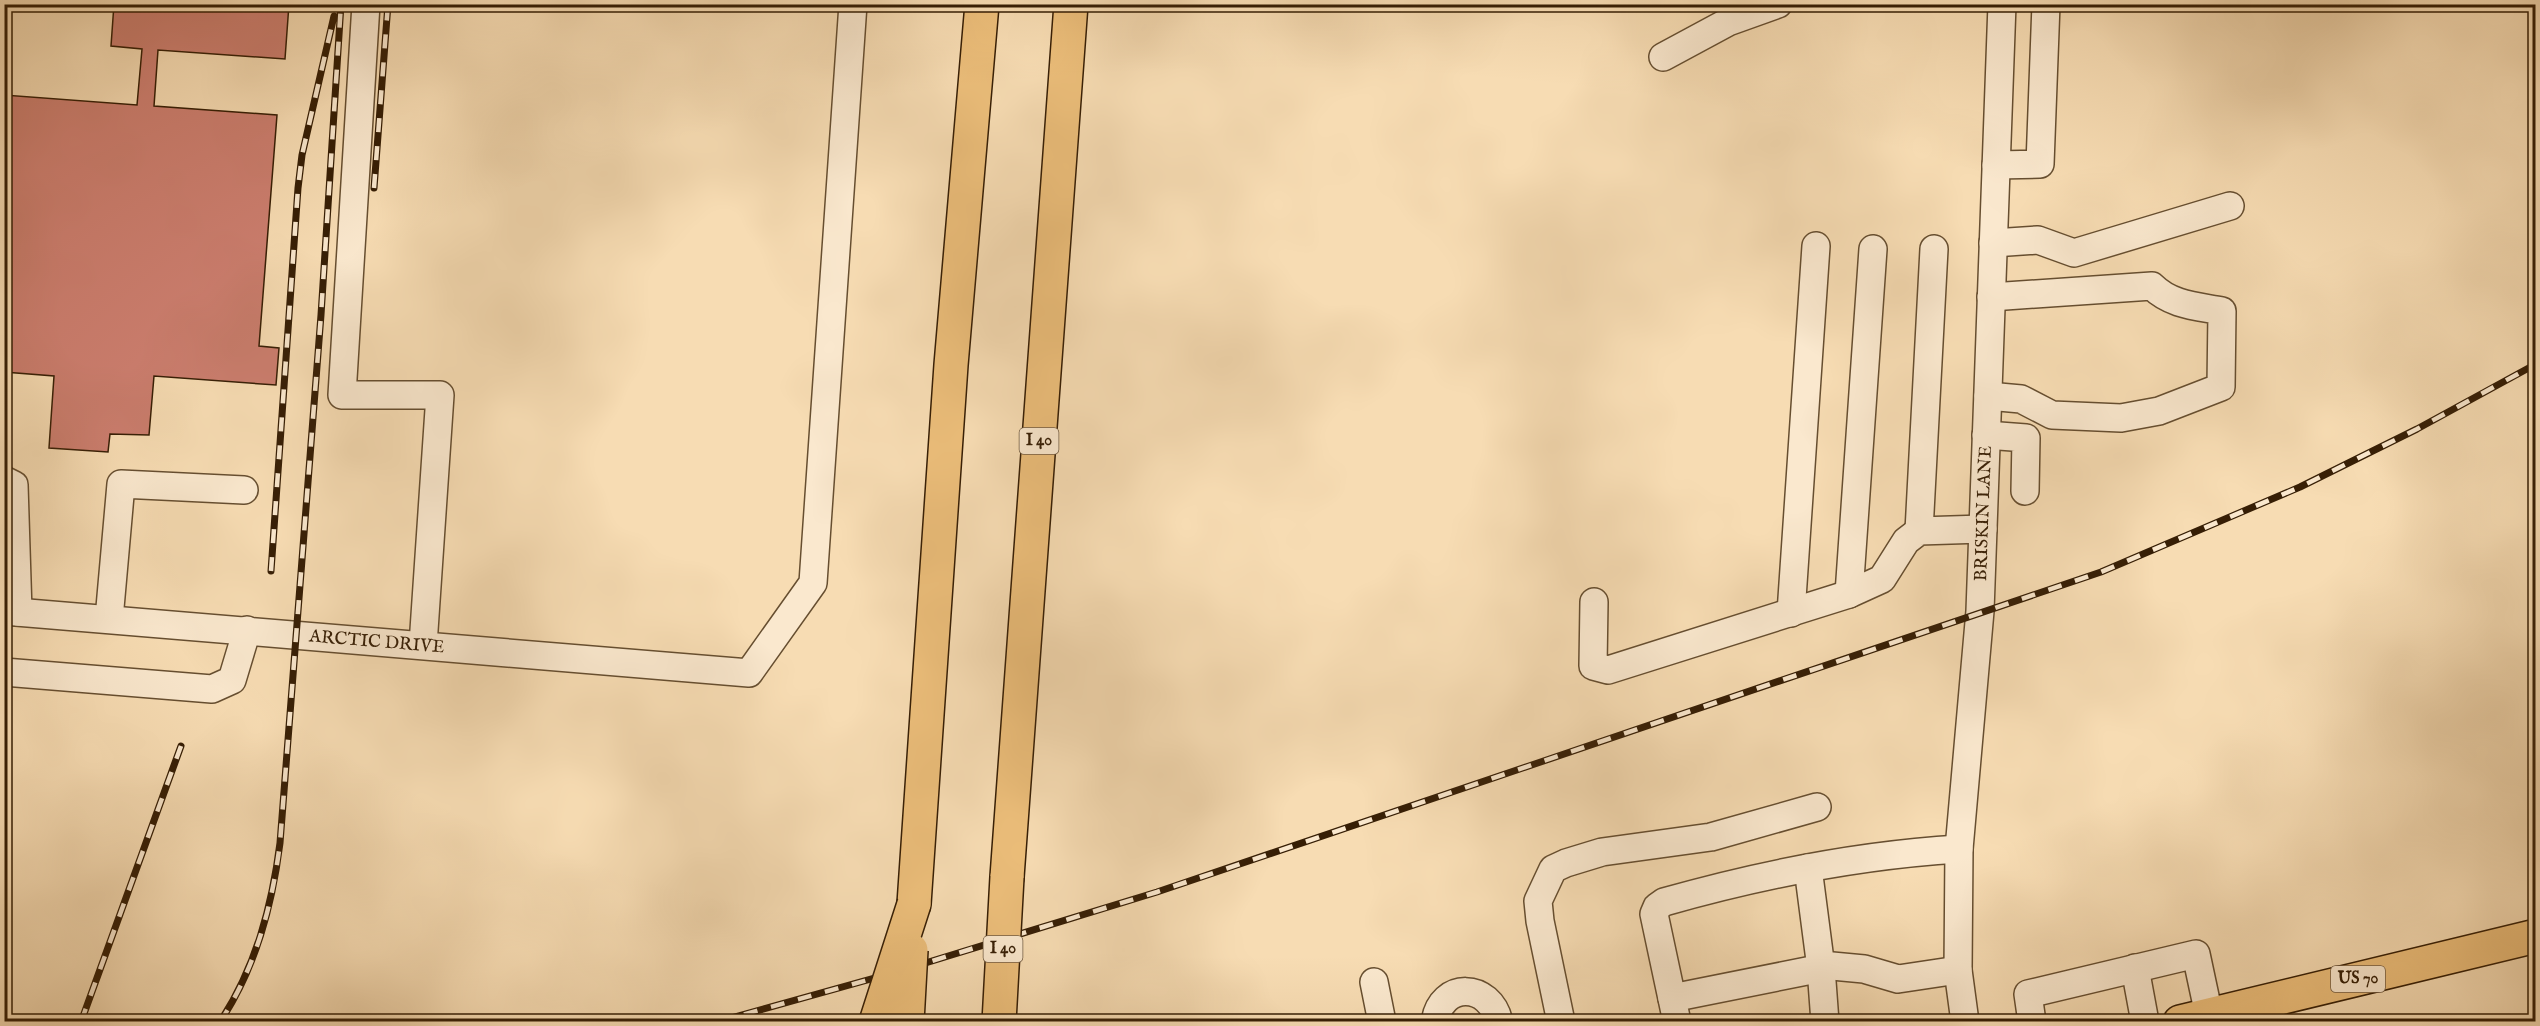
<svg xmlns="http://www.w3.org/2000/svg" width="2540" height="1026" font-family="'IM FELL English',serif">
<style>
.building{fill:#cc7e6f;stroke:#361e05;stroke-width:1.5}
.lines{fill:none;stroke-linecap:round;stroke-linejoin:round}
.minor-casing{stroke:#664e30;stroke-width:30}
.major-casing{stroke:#361e05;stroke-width:36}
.highway-casing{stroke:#361e05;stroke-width:36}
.minor{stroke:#fae8ce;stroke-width:27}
.major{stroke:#ecbe7a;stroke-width:33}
.highway{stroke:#ecbe7a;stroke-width:33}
.rail-casing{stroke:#361e05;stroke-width:7}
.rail{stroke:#fae8ce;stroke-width:4.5;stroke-dasharray:14;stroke-linecap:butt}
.highway-bridge-casing{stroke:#361e05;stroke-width:36;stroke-linecap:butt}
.highway-bridge{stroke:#ecbe7a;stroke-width:33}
.labels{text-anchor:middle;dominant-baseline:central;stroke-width:4.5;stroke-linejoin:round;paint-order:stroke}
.shield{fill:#fae8ce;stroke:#715b41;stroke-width:1.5}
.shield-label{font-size:16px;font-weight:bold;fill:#361e05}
.street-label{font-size:18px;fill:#361e05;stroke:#fae8ce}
</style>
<rect width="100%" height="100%" fill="#f7dcb3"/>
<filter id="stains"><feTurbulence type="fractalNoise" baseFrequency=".00333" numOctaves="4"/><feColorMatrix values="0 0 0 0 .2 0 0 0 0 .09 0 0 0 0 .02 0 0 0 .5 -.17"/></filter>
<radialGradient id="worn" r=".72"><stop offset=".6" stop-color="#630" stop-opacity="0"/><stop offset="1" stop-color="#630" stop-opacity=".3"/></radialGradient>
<path class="building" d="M114,4H289L285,59L158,50L154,106L277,115L259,346L279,348L276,385L154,376L149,435L110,434L108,452L49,448L54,376L4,372V95L137,105L142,49L111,46Z"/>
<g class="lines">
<g class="minor-casing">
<g id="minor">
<path d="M366,4L342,395H440L423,645"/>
<path d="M1663,57L1728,22L1778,4"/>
<path d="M1996,165L2040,164L2046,4"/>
<path d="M1993,243L2038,240L2074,253L2230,206"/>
<path d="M1988,396L2021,399L2052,415L2121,418L2159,411L2221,387L2222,311C2196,306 2171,305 2152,286L1991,297"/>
<path d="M1986,435L2026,438L2025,491"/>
<path d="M4,480L14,485L18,612"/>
<path d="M1919,531L1934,249"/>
<path d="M1849,594L1873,249"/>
<path d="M1594,602L1593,666L1608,670L1849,594L1882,579L1906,541L1919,531L1983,529"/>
<path id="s1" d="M4,611L749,673L813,583L853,4"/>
<path d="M1791,613L1816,246"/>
<path d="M109,619L121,484L244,490"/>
<path d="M4,672L212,689L232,680L247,630"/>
<path d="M1808,868L1821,968L1825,1022"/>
<path d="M2135,968L2145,1022"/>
<path d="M1374,982L1382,1022"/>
<path d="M1672,998L1832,966L1864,969L1898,979L1958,970"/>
<path d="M1435,1022C1441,981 1490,982 1499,1022"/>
<path d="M1561,1022L1540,921L1538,901L1553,869L1566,863L1602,852L1711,837L1817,807"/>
<path d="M1677,1022L1654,914L1657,907L1664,902C1759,875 1860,855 1959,849"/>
<path id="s2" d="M1965,1022L1958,970L1959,849L1980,611L2002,4"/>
<path d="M2032,1022L2028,994L2196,954L2209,1015"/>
</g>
</g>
<g class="major-casing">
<path id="major" d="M2180,1022L2536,936"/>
</g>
<g class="highway-casing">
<path id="highway" d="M1007,877L1071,4
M914,904L951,365L982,4"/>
</g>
<use href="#minor" class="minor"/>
<use href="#major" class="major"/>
<use href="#highway" class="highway"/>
<g class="rail-casing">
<path id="rail" d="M374,188L388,4
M271,571L298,188L302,155L334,16
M81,1022L181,746
M220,1022C256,967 272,906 280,843L321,315L341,4
M717,1022L896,972L1157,892L2101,572L2300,487L2417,429L2536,364"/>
</g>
<use href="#rail" class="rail"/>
<g class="highway-bridge-casing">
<path id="highway-bridge" d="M876,1022L914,904
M907,1022L911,950
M999,1022L1007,877"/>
</g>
<use href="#highway-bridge" class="highway-bridge"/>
</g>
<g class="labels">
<g class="shield">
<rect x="1019.5" y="428" width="39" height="26" rx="4.5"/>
<rect x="983.5" y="936" width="39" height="26" rx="4.5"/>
<rect x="2331" y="966" width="54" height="26" rx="4.5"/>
</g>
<g class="shield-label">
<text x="1039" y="441">I 40</text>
<text x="1003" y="949">I 40</text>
<text x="2358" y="979">US 70</text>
</g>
<g class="street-label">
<text stroke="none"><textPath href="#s2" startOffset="510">BRISKIN LANE</textPath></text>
<text stroke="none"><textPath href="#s1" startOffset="374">ARCTIC DRIVE</textPath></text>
</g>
</g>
<rect width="2540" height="1026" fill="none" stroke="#f7dcb3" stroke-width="24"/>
<rect x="6" y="6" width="2528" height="1014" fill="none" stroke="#361e05" stroke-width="3"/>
<rect x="12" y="12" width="2516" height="1002" fill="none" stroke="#361e05" stroke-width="1.5"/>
<rect width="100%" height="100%" filter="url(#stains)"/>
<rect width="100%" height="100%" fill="url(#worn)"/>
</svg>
